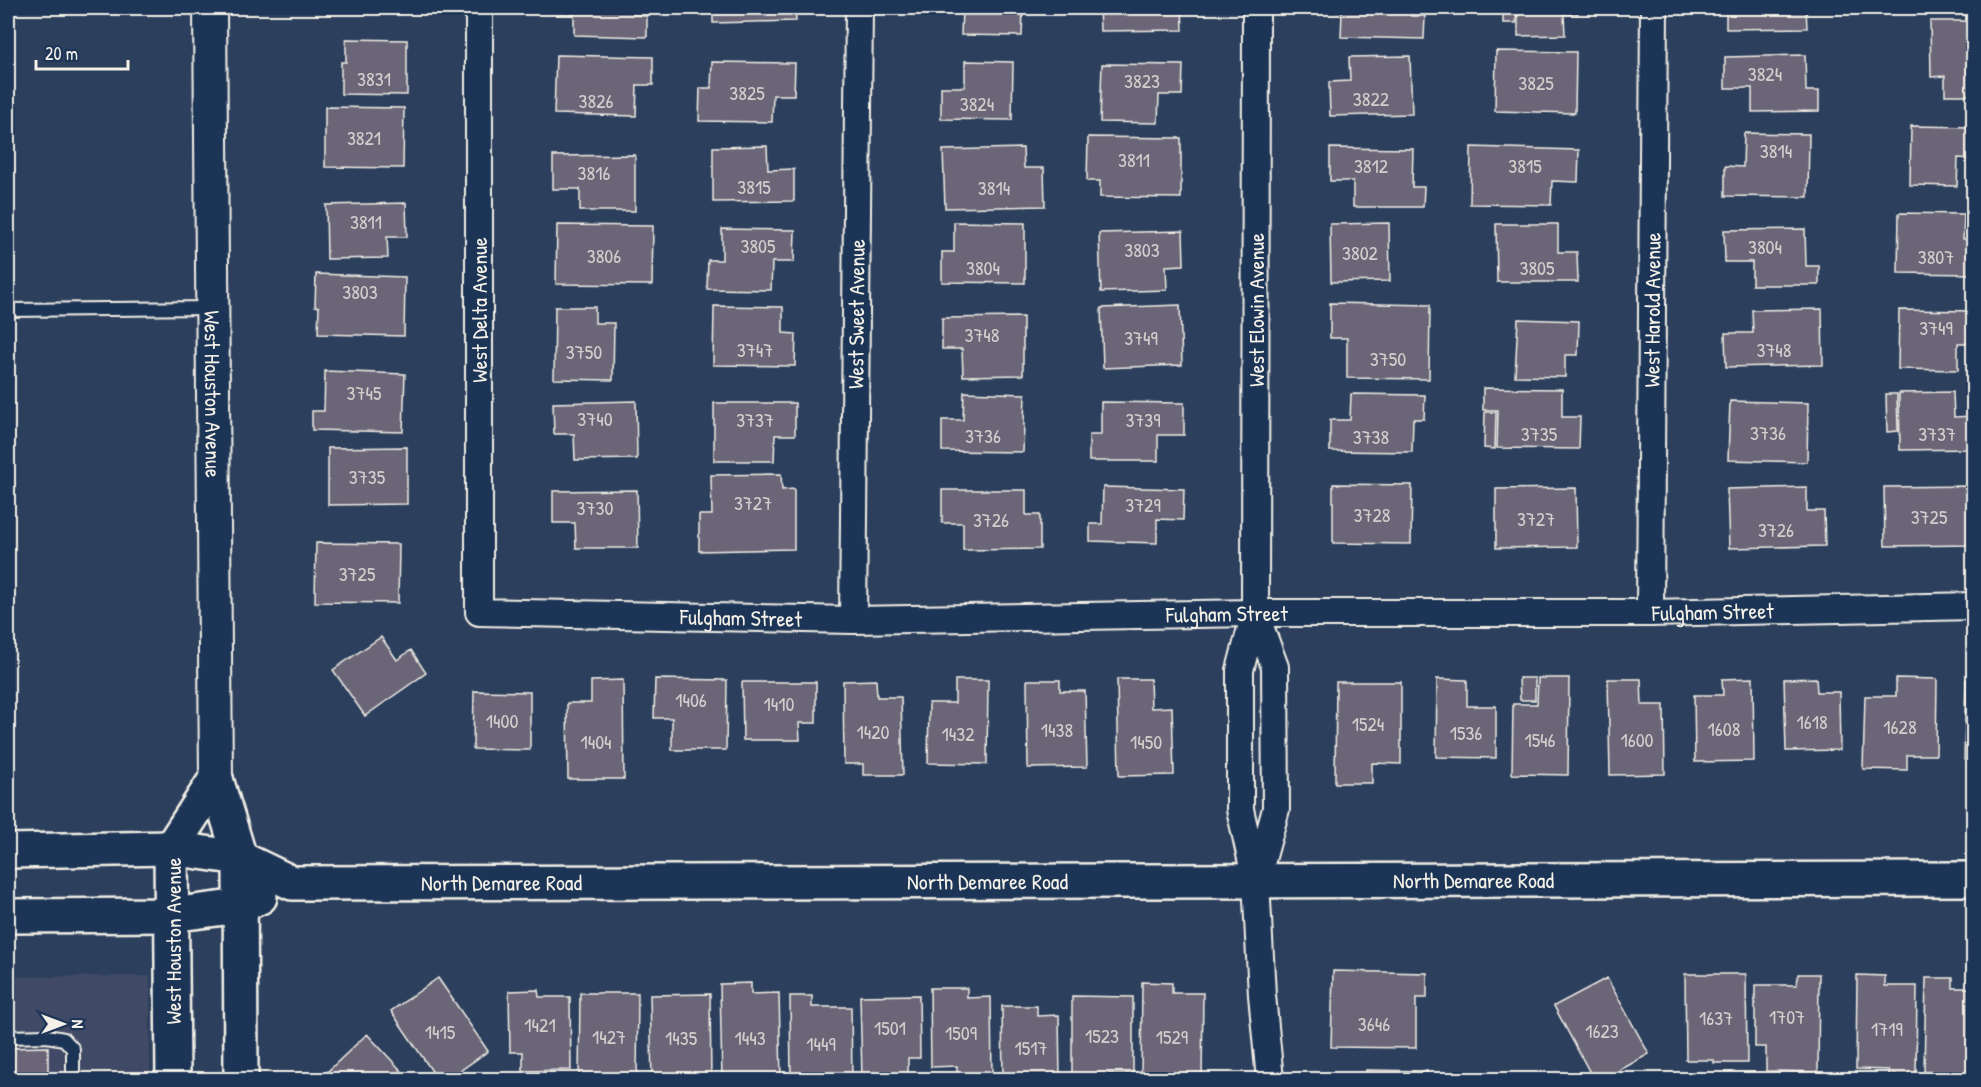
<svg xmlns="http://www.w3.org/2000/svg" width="1981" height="1087" font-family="'Patrick Hand',sans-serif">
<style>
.built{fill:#3f4a65}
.building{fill:#6a6577;stroke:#f4f1e8;stroke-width:1.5}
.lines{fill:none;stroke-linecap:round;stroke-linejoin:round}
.service-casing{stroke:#f4f1e8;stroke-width:16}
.minor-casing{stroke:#f4f1e8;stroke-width:30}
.tertiary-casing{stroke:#f4f1e8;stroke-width:36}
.secondary-casing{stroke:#f4f1e8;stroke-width:38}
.service{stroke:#1d3557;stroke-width:12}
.minor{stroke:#1d3557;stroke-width:26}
.tertiary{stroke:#1d3557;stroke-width:32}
.secondary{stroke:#1d3557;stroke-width:33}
.labels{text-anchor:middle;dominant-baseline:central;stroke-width:4.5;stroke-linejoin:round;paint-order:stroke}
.number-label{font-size:20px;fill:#d2cecc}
.street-label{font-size:22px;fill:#f4f1e8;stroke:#1d3557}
</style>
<rect width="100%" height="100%" fill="#2c3f5d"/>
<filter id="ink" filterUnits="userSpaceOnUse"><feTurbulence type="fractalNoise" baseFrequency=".0167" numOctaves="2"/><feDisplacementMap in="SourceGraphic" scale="12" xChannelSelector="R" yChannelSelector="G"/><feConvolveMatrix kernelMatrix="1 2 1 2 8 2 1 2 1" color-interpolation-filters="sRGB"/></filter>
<g filter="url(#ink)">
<path class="built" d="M150,976V1079H8V977Z"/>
<path class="building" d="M552,8H634V15L647,16V37L574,35V14L552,13Z
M713,8H795L796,21L713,23Z
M940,8H1023L1022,36L961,35L962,9Z
M1099,8H1182L1183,30L1100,31Z
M1329,8H1412L1411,16H1425L1424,39L1341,37L1342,12L1329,11Z
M1503,8H1517L1516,23H1503Z
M1518,8H1578V14H1564L1565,35L1518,36Z
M1726,8H1806L1807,28L1726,29Z
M1930,21H1967L1968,44H1974V95H1945V76L1931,77Z
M346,39L407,40V95L341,94V62H346Z
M1496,51L1576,52L1575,113L1495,111Z
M556,55L653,57V85H637L636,116L554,114Z
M1805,55L1806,91H1819V111L1752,112V88H1725V57Z
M1410,56L1412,114L1330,116L1329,82L1350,81L1349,57Z
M965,61L1013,62L1012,120L941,119V87H965Z
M712,62L795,63L794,95H773L772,122L699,121L700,88H711Z
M1102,64L1183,65L1182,95H1159L1158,123L1100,122Z
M325,107L404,108L403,168L325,167Z
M1911,126L1974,127V159L1958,158L1957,186L1910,185Z
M1744,133L1809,134L1808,197L1725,196V166L1743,167Z
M1088,137L1181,138V198L1100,197V181H1087Z
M767,146L768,170L794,169V201L713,202V147Z
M1471,147L1579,150L1578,182L1552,181L1551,205L1470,204Z
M1023,148L1024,168H1044L1045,206L945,208L943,150Z
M1330,148L1413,149L1412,187H1424L1423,207H1353V181H1330Z
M635,155V211H580V189H553V156Z
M406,203L407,237H387L388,258L327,259L326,205Z
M1899,213L1964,214L1963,239H1974V274L1898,273Z
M954,222L1025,223V283L942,282V252H954Z
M1389,223L1390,281L1331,282L1330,224Z
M1496,224H1558V252H1577L1578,282H1497Z
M557,225L653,226L652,285L556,284Z
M722,229L795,230L794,262H772L771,290L707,289L708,260H722Z
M1805,229L1806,266H1819V285H1752V262H1725L1724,230Z
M1183,231L1184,265L1166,266L1167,290L1101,292L1099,233Z
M316,274L405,277L404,336L318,334L319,307L315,306Z
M1330,303L1430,305L1429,379L1347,378V338H1330Z
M1180,305L1182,365L1103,368L1101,308Z
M714,306L783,307V333L796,334L795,366L713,365Z
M555,307H595V323H614L613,380L554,379Z
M1822,309L1823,365L1726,367L1725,333H1753L1752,310Z
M1899,310L1974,311V343H1958V370L1898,369Z
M1023,317V375L963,376L962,349H942V318Z
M1518,319L1579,321L1578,355H1565V377L1515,376Z
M325,371L405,374L403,432L312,430V411H324Z
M1483,388L1562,389V417H1580L1579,449L1497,448L1498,410H1483Z
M964,392L1025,394L1023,452L942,451V420H963Z
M1953,392L1954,417L1974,416V449L1900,450L1899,393Z
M1351,394L1425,395L1424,419H1413L1412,452L1330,451V420H1350Z
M1886,394H1897L1898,431L1887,432Z
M636,401L637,459L575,460L574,434H554L553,403Z
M1730,401L1808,403L1807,462L1728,460Z
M1101,402L1184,403V435H1158V461H1089V435H1101Z
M714,403H795V435H775L774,461H714Z
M1485,412H1496L1495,449L1484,448Z
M407,447V504L328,505V448Z
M781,474L782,490L794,489V549L699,551V515H712L711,475Z
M1333,484L1412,485L1411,544L1333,543Z
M1974,486V545L1885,546L1884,487Z
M1103,487L1184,489L1183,520L1157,519V543L1090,541V524H1102Z
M1807,487V511H1824L1825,546L1729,548L1727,489Z
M1576,488L1577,547L1496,548V489Z
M637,490L638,548H576L575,523H553V491Z
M942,490H1026V515H1040V549L963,550V523H942Z
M316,543L399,544L398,603L315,602Z
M381,637L397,660L411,650L426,673L365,716L333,670Z
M1519,678H1535V700H1520Z
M1538,678H1569L1568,775L1512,774L1513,704H1537Z
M1753,678L1754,761L1695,762L1694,695H1723L1722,679Z
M1816,678L1817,692H1839L1840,750L1786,751L1784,679Z
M1896,678L1937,679L1936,755H1907V770L1863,769L1865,696H1896Z
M655,679L727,680L726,750H672V718H654Z
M1117,679H1150L1151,708L1172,707L1174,775L1119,776Z
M1437,679L1467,680V706H1496V758L1436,757Z
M1608,679H1641L1642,705H1664L1665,774L1610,775Z
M623,680L624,779H568L567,703H591V681Z
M876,680L877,697H901L903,775H863V764H844L843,681Z
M955,680H988L987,764L928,763L929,703H955Z
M1027,680H1060V691H1085L1087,767L1028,768Z
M1966,680H1974V761L1964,760Z
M742,682H816V723H799L800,740H743Z
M1336,682H1401V764L1372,763V783H1335Z
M474,691L530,692V750L473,749Z
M1333,971L1427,973V998H1416V1048L1331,1047Z
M1685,974H1746L1747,1063H1714V1060H1686Z
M1798,974H1819L1818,1072L1766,1071V1047H1755V985H1797Z
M1857,975L1885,976V986H1917L1916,1075H1889V1070L1856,1069Z
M438,978L488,1051L447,1080H438L391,1011Z
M1607,978L1649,1054L1602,1080H1594L1554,1006Z
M1926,978H1953V988H1974V1078L1957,1077V1072H1924Z
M1142,982L1172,983V993H1203L1202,1080H1141Z
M751,983V994L779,993L781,1080H722L720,984Z
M930,988H967V998L991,997L992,1078L957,1079V1066L931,1067Z
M538,990L539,997H570L571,1070L523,1071V1052H510L509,991Z
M580,993H638L637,1080H579Z
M710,994L711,1080H652L650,995Z
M919,995L920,1058H908V1077L862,1078L860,996Z
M790,996H812V1007H851L852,1079L791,1080Z
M1072,996L1133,997V1074H1108V1080H1072Z
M1002,1006H1037V1016L1059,1015L1060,1080H1003Z
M367,1034L410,1080H331L325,1074Z
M48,1047V1080H8V1048Z
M1366,1070L1427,1071V1080H1366Z"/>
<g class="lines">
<g class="service-casing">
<path id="service" d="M8,310L211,308
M8,1037L47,1036L64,1039L73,1049V1080"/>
</g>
<g class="minor-casing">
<g id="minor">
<path id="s1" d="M479,8V612L853,620L1255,613H1650L1974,606"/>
<path d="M1256,8L1255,613L1240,670V809L1256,881L1262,995L1270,1080"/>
<path d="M1255,613L1275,667L1276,809L1257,878"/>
<path id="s2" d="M1650,613L1654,8"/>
<path id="s3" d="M853,620L859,8"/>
</g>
</g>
<g class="tertiary-casing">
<g id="tertiary">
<path id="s4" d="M210,8L216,779"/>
</g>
</g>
<g class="secondary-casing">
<g id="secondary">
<path d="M216,779L240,858L241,1080"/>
<path id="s5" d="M8,851L171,848L240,858L292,883L1974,879"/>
<path d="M8,916L171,915L240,906L260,897"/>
<path d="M173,1080L171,848L216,779"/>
</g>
</g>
<use href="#service" class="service"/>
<use href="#minor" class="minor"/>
<use href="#tertiary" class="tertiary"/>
<use href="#secondary" class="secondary"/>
</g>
</g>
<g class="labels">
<g class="number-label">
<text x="1765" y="73">3824</text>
<text x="374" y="78">3831</text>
<text x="1142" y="80">3823</text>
<text x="1536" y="82">3825</text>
<text x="747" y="92">3825</text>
<text x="1371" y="98">3822</text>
<text x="596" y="100">3826</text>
<text x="977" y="103">3824</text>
<text x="364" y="137">3821</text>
<text x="1776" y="150">3814</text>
<text x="1134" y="159">3811</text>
<text x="1371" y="165">3812</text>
<text x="1525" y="165">3815</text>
<text x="594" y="172">3816</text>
<text x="754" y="186">3815</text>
<text x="994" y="187">3814</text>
<text x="366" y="221">3811</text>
<text x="758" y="245">3805</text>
<text x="1765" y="246">3804</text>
<text x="1142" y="249">3803</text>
<text x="1360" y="252">3802</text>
<text x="604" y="255">3806</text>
<text x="1936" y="256">3807</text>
<text x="983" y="267">3804</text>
<text x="1537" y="267">3805</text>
<text x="360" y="291">3803</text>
<text x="1936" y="327">3749</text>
<text x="982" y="334">3748</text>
<text x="1141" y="337">3749</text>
<text x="755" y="349">3747</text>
<text x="1774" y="349">3748</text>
<text x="584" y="351">3750</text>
<text x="1388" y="358">3750</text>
<text x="364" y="392">3745</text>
<text x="595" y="418">3740</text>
<text x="755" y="419">3737</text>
<text x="1143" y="419">3739</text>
<text x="1768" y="432">3736</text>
<text x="1539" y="433">3735</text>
<text x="1937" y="433">3737</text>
<text x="983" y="435">3736</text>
<text x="1371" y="436">3738</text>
<text x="367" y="476">3735</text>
<text x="753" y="502">3727</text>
<text x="1143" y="504">3729</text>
<text x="595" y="507">3730</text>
<text x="1372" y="514">3728</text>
<text x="1929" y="516">3725</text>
<text x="1536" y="518">3727</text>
<text x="991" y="519">3726</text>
<text x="1776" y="529">3726</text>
<text x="357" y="573">3725</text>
<text x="691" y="699">1406</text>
<text x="779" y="703">1410</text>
<text x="502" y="720">1400</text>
<text x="1812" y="721">1618</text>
<text x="1368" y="723">1524</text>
<text x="1900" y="726">1628</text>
<text x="1724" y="728">1608</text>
<text x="1057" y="729">1438</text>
<text x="873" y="731">1420</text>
<text x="1466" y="732">1536</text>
<text x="958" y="733">1432</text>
<text x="1540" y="739">1546</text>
<text x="1637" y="739">1600</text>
<text x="596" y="741">1404</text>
<text x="1146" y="741">1450</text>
<text x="1787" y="1016">1707</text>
<text x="1716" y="1017">1637</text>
<text x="1374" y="1023">3646</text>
<text x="540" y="1024">1421</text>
<text x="890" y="1027">1501</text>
<text x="1887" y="1028">1719</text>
<text x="1602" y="1030">1623</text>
<text x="440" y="1031">1415</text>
<text x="961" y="1032">1509</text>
<text x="1102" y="1035">1523</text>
<text x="609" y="1036">1427</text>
<text x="1172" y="1036">1529</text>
<text x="681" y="1037">1435</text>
<text x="750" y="1037">1443</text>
<text x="821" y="1043">1449</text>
<text x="1031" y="1047">1517</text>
</g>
<g class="street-label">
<text transform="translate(479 310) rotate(-90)">West Delta Avenue</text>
<text transform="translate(1256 310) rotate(-90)">West Elowin Avenue</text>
<text stroke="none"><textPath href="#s2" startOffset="303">West Harold Avenue</textPath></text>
<text stroke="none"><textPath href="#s3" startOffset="306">West Sweet Avenue</textPath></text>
<text stroke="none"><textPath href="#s4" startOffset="386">West Houston Avenue</textPath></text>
<text stroke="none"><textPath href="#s1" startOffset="1838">Fulgham Street</textPath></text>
<text stroke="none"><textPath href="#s1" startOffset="1352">Fulgham Street</textPath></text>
<text stroke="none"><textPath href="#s1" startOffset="866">Fulgham Street</textPath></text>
<text stroke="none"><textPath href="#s5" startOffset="1472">North Demaree Road</textPath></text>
<text stroke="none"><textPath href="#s5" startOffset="986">North Demaree Road</textPath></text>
<text stroke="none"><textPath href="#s5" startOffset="500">North Demaree Road</textPath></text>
<text transform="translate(173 941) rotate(-90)">West Houston Avenue</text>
</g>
</g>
<rect width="1981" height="1087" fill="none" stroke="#1d3557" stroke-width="30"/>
<rect x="15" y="15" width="1951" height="1057" fill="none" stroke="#f4f1e8" stroke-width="2" filter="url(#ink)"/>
<g transform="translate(63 1024) rotate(90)" stroke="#1d3557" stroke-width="4.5" paint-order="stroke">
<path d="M0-4.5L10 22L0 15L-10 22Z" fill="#f4f1e8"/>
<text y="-9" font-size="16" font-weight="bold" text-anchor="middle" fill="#f4f1e8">N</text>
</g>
<path d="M36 60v9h92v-9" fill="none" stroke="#f4f1e8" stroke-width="3"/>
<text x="45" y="60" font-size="18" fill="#f4f1e8" stroke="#1d3557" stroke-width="4.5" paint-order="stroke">20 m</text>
</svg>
